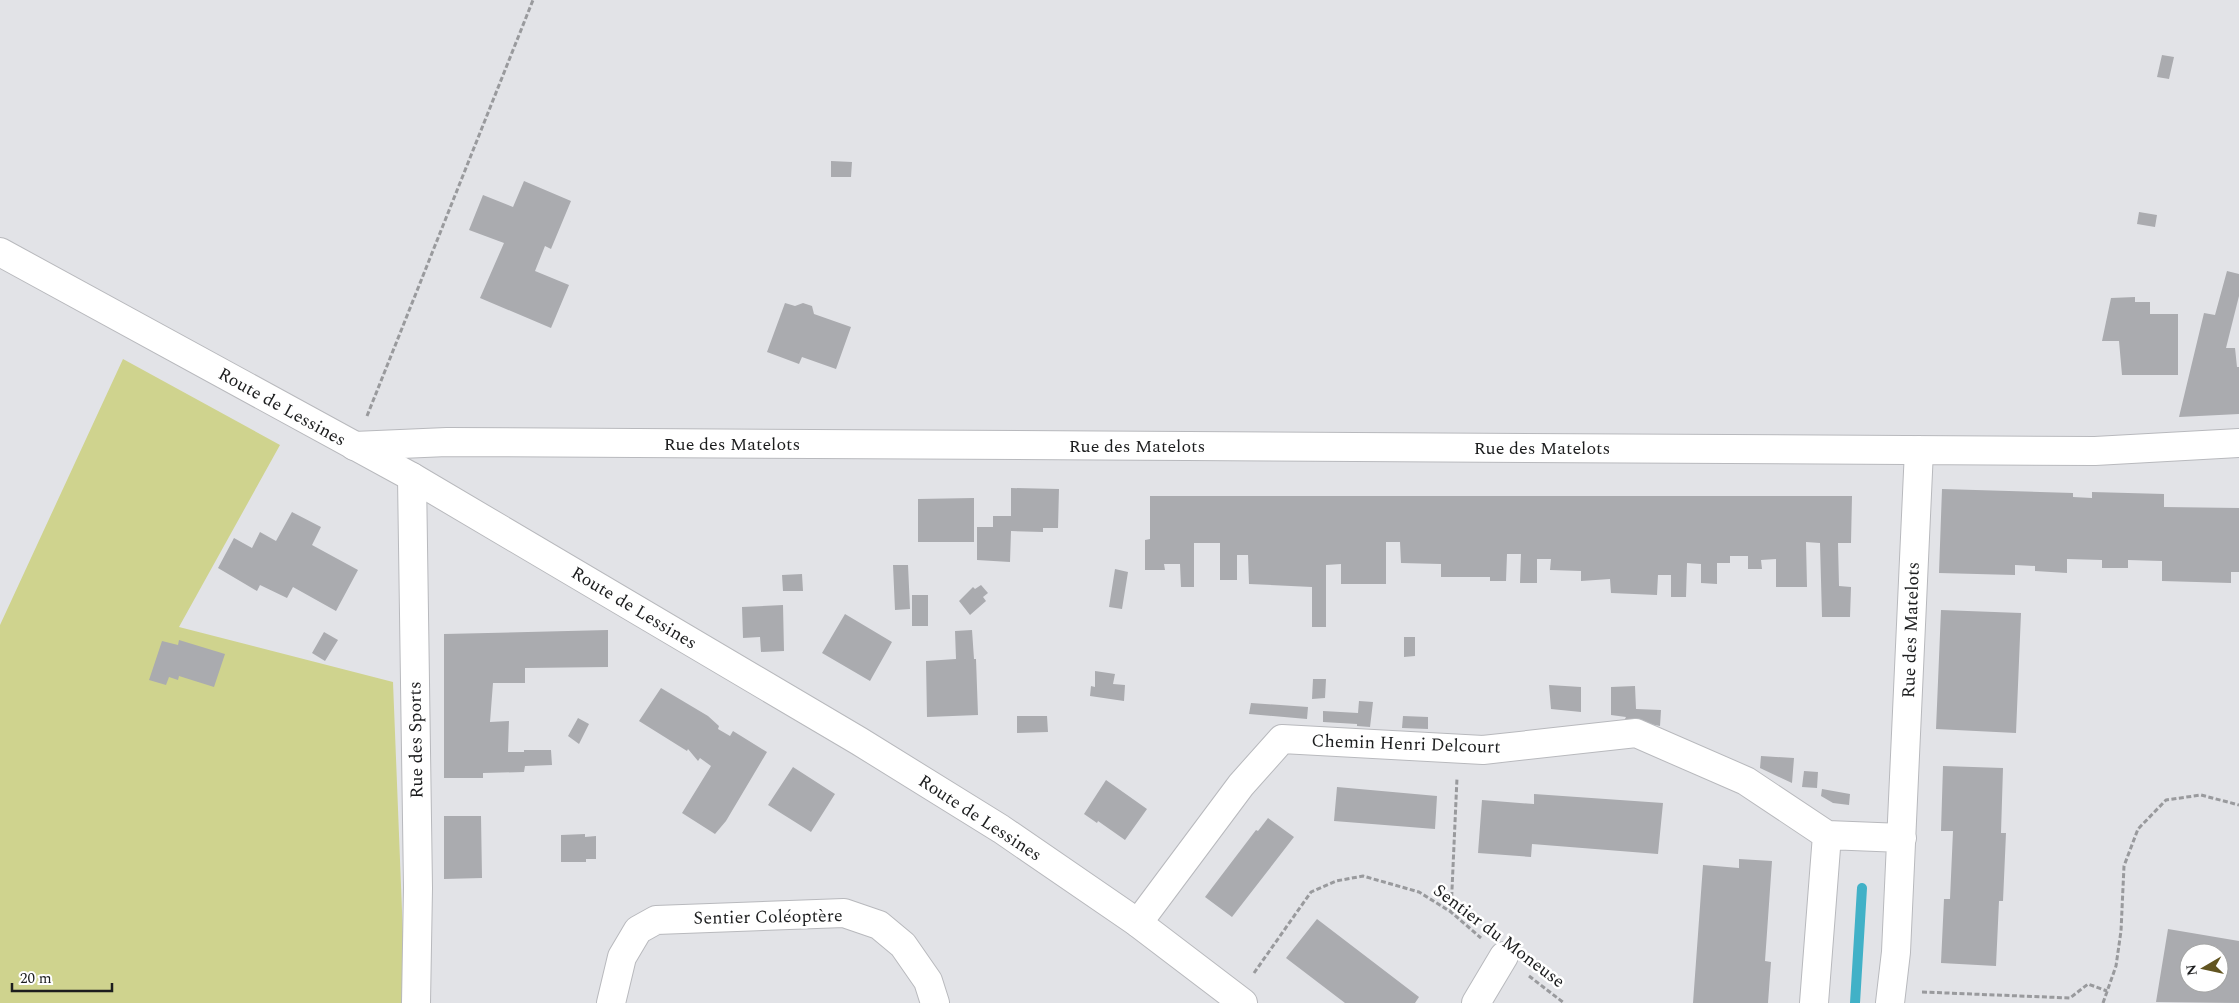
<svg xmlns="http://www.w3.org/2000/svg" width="2239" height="1003" font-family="Spectral,serif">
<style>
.green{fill:#cfd38e}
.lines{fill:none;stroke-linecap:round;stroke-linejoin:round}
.stream{stroke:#41b1c7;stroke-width:10}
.building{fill:#aaabaf;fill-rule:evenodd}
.minor-casing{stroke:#b8b9bd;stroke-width:30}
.major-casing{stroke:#b8b9bd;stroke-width:30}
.path{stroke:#999a9d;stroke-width:3;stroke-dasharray:5 2.5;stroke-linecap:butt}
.minor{stroke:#fff;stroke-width:28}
.major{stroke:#fff;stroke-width:28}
.labels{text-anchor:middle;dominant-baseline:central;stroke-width:5;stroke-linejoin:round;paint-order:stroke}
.street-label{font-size:18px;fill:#1c1d1e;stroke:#fff}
</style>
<rect width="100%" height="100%" fill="#e2e3e7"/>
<path class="green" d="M123,359L280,445L179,627L393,682L403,936L402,1003H0V625Z"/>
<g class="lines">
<path class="stream" d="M1855,1003L1862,888"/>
</g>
<path class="building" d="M2162,55L2174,57L2169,79L2157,77Z
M831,161L852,162L851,177H831Z
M524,181L571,201L551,249L545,246L535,271L569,285L551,328L480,298L504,243L469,230L483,195L513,207Z
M2139,212L2157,215L2155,227L2137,224Z
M2227,271L2239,274V296L2226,348H2235L2237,367H2239V414L2179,417L2204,313L2215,315Z
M2135,297V302H2150V314H2178V375H2122L2119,341H2102L2111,298Z
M785,303L795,306L803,303L812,306L814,314L851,327L836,369L802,357L799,364L767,352Z
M1011,488L1059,489L1058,528H1043V532L1011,531L1010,562L977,560V527H993V516H1011Z
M1942,489L2073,493V497L2092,498V492L2164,494V507L2239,508V572H2231V583L2162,581V561L2128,560V568H2102V560L2067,559V573L2035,571V566L2015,565V575L1939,573Z
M1150,496H1852L1851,543H1838L1839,586L1851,587L1850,617H1822L1820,543L1806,542L1807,587H1776V559L1761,560L1762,569H1748V556H1730V563H1717V584L1701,583V564L1687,563L1686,597H1671V575H1658L1657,595L1611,593L1610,579L1581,581V571L1550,570L1551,559H1537V583H1520L1521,554H1507L1506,581H1490V577H1441V564L1401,563L1400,542H1386V584H1341V564L1326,565V627H1312V587L1249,584L1248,555H1237V580H1220V543H1194V587H1181L1180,564H1164L1165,570H1145V540L1150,539Z
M974,498V542H918V499Z
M292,512L321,527L312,545L358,570L336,611L293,587L287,598L260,585L257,591L218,568L234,538L252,548L260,532L276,541Z
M893,565H908L910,609L895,610Z
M1115,569L1128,572L1122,609L1109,607Z
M802,574L803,591H783L782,575Z
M981,585L988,593L983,597L986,601L970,615L959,601L973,587L975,589Z
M912,595H928V626H912Z
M783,605L784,651L761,652L760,637L743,638L742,607Z
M1941,610L2021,613L2016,733L1936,729Z
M845,614L892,642L870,681L822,653Z
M608,630V667L525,668V683H493L490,722L509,721L508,752H524V750H551L552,765L525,766L524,772L483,773V778H444V634Z
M972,630L974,659H976L978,715L927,717L926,661L956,659L955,631Z
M324,632L338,640L325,661L312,653Z
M1404,637H1415V656L1404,657Z
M179,640L225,654L214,687L179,676L178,680L169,677L166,685L149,680L162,641L178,645Z
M1095,671L1115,674L1113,684L1125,685L1124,701L1090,696L1091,686L1095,687Z
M1313,679H1326L1325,698L1312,699Z
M1549,685L1581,687V712L1551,709Z
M1635,686L1636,709L1661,710L1660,726L1625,719L1626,717L1611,715V687Z
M661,688L708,716L719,726L718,729L730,736L733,731L767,752L726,821L715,834L682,813L711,766L700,758L698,761L688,749L687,751L639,721Z
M1359,701L1373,702L1370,727L1357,726V724L1323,722V711L1358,713Z
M1251,703L1308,707L1307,719L1249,714Z
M1017,716H1047L1048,732L1017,733Z
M1403,716L1428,717V729L1402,728Z
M578,718L589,724L579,744L568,736Z
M1761,756L1794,758L1792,783L1760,768Z
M1943,766L2003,768L2001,833H2006L2003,901H1999L1996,966L1941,963L1944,899H1950L1953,831H1941Z
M793,767L835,794L811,832L768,805Z
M1804,771L1818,772L1817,788L1802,787Z
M1106,780L1147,809L1125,840L1098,821L1097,823L1084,814Z
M1337,787L1437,796L1435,829L1334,821Z
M1822,789L1850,794L1849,805L1833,803L1821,796Z
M1534,794L1663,803L1658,854L1532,844L1531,857L1478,853L1482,800L1534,804Z
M444,816H481L482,878L444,879Z
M1268,818L1294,837L1232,917L1205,897L1256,830L1258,831Z
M585,834V837L596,836V859H586V862H561V835Z
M1739,859L1772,861L1765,961L1771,962L1768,1003H1693L1703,865L1739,868Z
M1317,919L1419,997L1415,1003H1345L1286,958Z
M2168,929L2239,941V1003L2156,1002ZM2189,953H2219V983H2189Z"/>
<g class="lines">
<g class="minor-casing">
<path id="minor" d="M354,446L447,442L2095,451L2239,443
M412,477L418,888L416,1003
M1827,835L1902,838
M1138,923L1241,785L1282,739L1483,750L1636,733L1746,781L1827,835
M611,1003L622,957L638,930L656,920L844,913L879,925L903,945L928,981L935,1003
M1476,1003L1504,956
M1814,1003L1827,835
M1890,1003L1896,952L1919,450"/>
</g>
<g class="major-casing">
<path id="major" d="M0,252L412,477L859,741L1001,829L1138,923L1243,1003"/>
</g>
<path class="path" d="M367,416L533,0
M1451,912L1457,778
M1254,973L1311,892L1336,881L1363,876L1419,892L1451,912L1481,938
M1529,976L1564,1003
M1922,992L2070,998L2088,984L2107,991
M2103,1003L2116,966L2121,931L2124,866L2138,829L2166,800L2201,795L2239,805"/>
<use href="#minor" class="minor"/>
<use href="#major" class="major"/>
</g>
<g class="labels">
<g class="street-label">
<text transform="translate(282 407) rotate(29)">Route de Lessines</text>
<text x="732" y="444">Rue des Matelots</text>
<text x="1137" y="446">Rue des Matelots</text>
<text x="1542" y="448">Rue des Matelots</text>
<text transform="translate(634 608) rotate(31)">Route de Lessines</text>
<text transform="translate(1911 630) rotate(-88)">Rue des Matelots</text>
<text transform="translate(416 740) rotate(-91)">Rue des Sports</text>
<text transform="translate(1406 744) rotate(2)">Chemin Henri Delcourt</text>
<text transform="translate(980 818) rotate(33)">Route de Lessines</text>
<text transform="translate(768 917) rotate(-1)">Sentier Coléoptère</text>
<text transform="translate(1499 936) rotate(37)">Sentier du Moneuse</text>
</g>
</g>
<g transform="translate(2204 968) rotate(261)"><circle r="24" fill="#ffffff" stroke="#a4a5a5"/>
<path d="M0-4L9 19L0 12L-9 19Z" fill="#625521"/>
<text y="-8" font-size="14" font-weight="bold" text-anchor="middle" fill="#1c1d1e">N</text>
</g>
<path d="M12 983v8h100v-8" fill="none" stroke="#1c1d1e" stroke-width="2.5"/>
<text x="20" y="983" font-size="15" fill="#1c1d1e" stroke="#ffffff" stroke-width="4" paint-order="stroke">20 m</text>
</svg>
